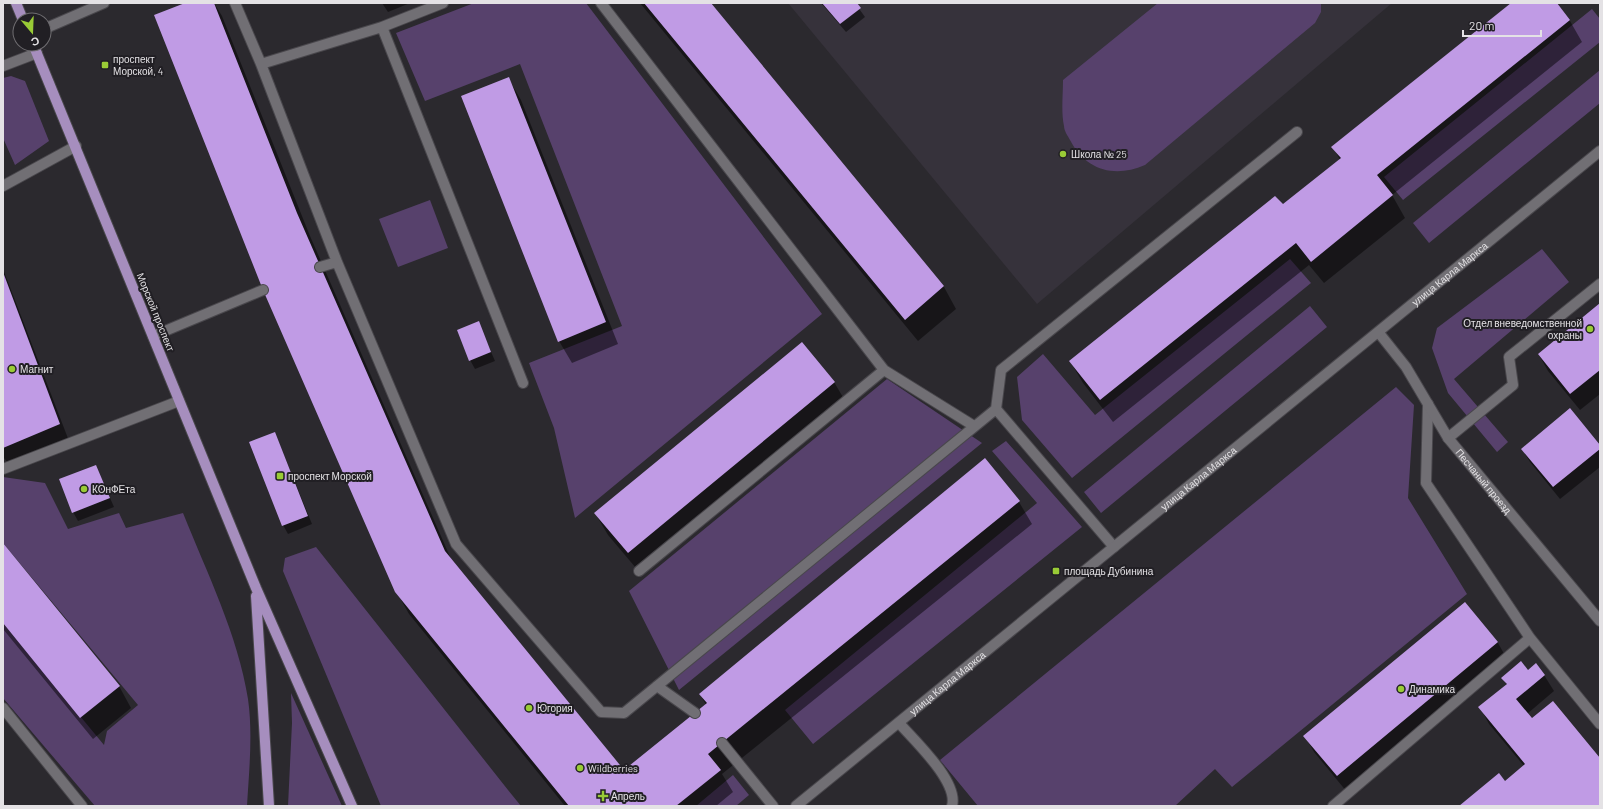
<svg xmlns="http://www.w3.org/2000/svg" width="1603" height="809" font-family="Barlow,sans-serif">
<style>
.built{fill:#36323b}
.green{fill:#57416c}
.shadow{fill:#0007}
.building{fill:#c09be5}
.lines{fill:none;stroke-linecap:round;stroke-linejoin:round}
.lane-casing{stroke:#49474c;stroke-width:12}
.street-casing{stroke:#49474c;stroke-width:12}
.secondary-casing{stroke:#49474c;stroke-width:12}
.primary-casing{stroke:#49474c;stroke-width:12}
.lane{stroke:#716f74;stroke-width:10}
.street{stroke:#716f74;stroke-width:10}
.secondary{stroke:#716f74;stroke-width:10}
.primary{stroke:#a68ebe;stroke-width:10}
.poi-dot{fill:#99cb36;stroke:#211f24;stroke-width:1.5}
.labels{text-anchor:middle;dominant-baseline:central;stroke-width:4;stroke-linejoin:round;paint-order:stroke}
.poi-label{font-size:10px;fill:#e4e2e5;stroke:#211f24;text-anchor:start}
.street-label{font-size:10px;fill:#e4e2e5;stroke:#211f24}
</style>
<rect width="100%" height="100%" fill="#2b292e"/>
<path class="built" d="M788,3H1392L1037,304Z"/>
<path class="green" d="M474,3H586L822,314L575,518L554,428L529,363L622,326L520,64L425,101L396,33Z
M1158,3H1321V12L1315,23L1145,165C1115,178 1086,171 1070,140C1068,136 1064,131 1064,126C1061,112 1063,95 1063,80Z
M1592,9L1600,19V42L1403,200L1384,177Z
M1600,70V103L1429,243L1413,223Z
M11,76L25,81L49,141L15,165L3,138V78Z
M430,200L448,248L398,267L379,219Z
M1542,249L1569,282L1454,379L1508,442L1497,452L1448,393L1432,348L1437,328Z
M1290,259L1311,283L1072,478L1022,420L1017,377L1043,354L1095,415Z
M1310,306L1327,327L1101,513L1084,492Z
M887,379L982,443L679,690L629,591Z
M1396,387L1414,405L1408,498L1467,594L1232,787L1215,769L1175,806H978L940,760Z
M1006,441L1082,527L813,744L785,710L1037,503L992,451Z
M3,477L45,483L68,529L119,513L126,528L183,513C207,573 238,635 248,699C253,733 249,772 247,806H95L3,698V623L104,745L107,731L138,705L3,543Z
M316,547L508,790L521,806H381L283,571L285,558Z
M291,693L342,806H288L292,723Z
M733,775L749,795L736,806H696Z"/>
<path class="shadow" d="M188,3H214L222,16L310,236L451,559L624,771L706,705L700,694L985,460L1019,502L1032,524L722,774L733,792L716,806H565L409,614L396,591Z
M382,3H410L388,12Z
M640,3H710L944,287L956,309L918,341Z
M821,3H855L865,17L846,32Z
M1513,3H1555L1570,21L1582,42L1392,195L1405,218L1324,283L1309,265L1113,422L1083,383L1070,361L1282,206L1340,160L1333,147Z
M508,78L521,100L618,344L572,363L559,341Z
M3,269L69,441L10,465L3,457Z
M1600,305V394L1580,410L1548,371L1539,355Z
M478,322L495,361L475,369L470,360Z
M834,382L847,404L641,574L608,535L595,513Z
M275,433L312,524L288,534L283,525Z
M1600,446V467L1560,499L1530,462L1522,449Z
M96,466L114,507L78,521L73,512Z
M3,544L119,686L131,708L93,739L3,629Z
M1465,604L1498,643L1507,659L1347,792L1314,752L1305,736Z
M1528,671L1544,675L1554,691L1527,714L1532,720L1600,759V806H1461L1505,782L1524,766L1489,724L1480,707L1507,685L1503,678Z"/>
<path class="building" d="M185,3H214L297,213L445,551L624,770L707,703L699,694L985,458L1020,501L708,754L721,770L676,806H569L395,592L263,290L154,15Z
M644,3H711L944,286L905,320Z
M822,3H857L861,8L840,24Z
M1511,3H1557L1570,20L1377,175L1393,195L1311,262L1296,243L1100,400L1069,361L1275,196L1283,204L1341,158L1331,147Z
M509,77L606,322L558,342L461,96Z
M3,272L60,424L3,448Z
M1600,303V370L1570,394L1538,354Z
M479,321L491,352L469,361L457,330Z
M802,342L835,382L628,553L594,513Z
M1570,408L1600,445V449L1553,487L1521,449Z
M275,432L308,516L282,526L249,442Z
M96,465L110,498L72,513L59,479Z
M3,543L120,686L80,718L3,623Z
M1465,602L1498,642L1337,776L1303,736Z
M1521,661L1528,670L1536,663L1545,675L1516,699L1532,718L1553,701L1600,758V806H1459L1499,773L1505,781L1525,764L1478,707L1507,684L1501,678Z"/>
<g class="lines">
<g class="lane-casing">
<path id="lane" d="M235,3L261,64L337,262L456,544L601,712L624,713L996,409
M601,3L884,370L974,426
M382,27L523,383
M44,29L104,3
M261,64L382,27L443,3
M3,66L37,53
M3,186L76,146
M320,267L337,262
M153,336L263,290
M1428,404L1426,483L1530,638L1600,724
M1448,438L1513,385L1509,357L1600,284
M3,469L179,401
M1114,547L996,409L1001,370L1297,132
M639,571L884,370
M657,686L695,713
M3,708L82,806
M899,723C914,740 959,782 952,806
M722,743L773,806
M1333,806L1530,638"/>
</g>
<g class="street-casing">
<g id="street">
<path id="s1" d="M1379,333L1406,367L1448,438L1600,621"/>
</g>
</g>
<g class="secondary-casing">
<g id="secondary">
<path id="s2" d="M796,806L1600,151"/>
</g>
</g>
<g class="primary-casing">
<path id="primary" d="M16,3L23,20
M33,44L256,588L352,806
M256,596L269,806"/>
</g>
<use href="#lane" class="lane"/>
<use href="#street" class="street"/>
<use href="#secondary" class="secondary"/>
<use href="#primary" class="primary"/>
</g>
<g class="poi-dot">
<rect x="101" y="61" width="8" height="8" rx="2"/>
<circle cx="1063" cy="154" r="4"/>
<circle cx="1590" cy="329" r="4"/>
<circle cx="12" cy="369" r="4"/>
<rect x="276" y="472" width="8" height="8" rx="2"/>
<circle cx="84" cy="489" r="4"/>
<rect x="1052" y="567" width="8" height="8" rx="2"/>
<circle cx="1401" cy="689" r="4"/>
<circle cx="529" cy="708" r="4"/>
<circle cx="580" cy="768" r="4"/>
<path d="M601 790h4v4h4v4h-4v4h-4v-4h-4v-4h4z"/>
</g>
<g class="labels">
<g class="poi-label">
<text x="113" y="59">проспект<tspan x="113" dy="12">Морской, 4</tspan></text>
<text x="1071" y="154">Школа № 25</text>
<text x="1582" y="323" text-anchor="end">Отдел вневедомственной<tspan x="1582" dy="12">охраны</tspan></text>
<text x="20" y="369">Магнит</text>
<text x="288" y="476">проспект Морской</text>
<text x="92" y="489">КОнФЕта</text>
<text x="1064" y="571">площадь Дубинина</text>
<text x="1409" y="689">Динамика</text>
<text x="537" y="708">Югория</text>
<text x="588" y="768">Wildberries</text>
<text x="611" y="796">Апрель</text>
</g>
<g class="street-label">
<text stroke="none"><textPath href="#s2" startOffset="843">улица Карла Маркса</textPath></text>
<text transform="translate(156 312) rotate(68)">Морской проспект</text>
<text stroke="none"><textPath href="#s2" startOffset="519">улица Карла Маркса</textPath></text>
<text stroke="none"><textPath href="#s1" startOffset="182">Песчаный проезд</textPath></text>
<text stroke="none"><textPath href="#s2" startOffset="195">улица Карла Маркса</textPath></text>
</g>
</g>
<rect width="1603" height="809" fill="none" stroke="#e4e2e5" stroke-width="8"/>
<g transform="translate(32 32) rotate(161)"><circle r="19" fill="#211f24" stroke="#6f6d71"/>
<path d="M0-3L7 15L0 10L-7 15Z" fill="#99cb36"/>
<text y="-6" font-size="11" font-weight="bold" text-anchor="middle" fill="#e4e2e5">С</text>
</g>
<path d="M1463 30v6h78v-6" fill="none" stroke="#e4e2e5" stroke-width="2"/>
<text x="1469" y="30" font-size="12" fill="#e4e2e5" stroke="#211f24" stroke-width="3" paint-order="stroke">20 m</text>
</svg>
